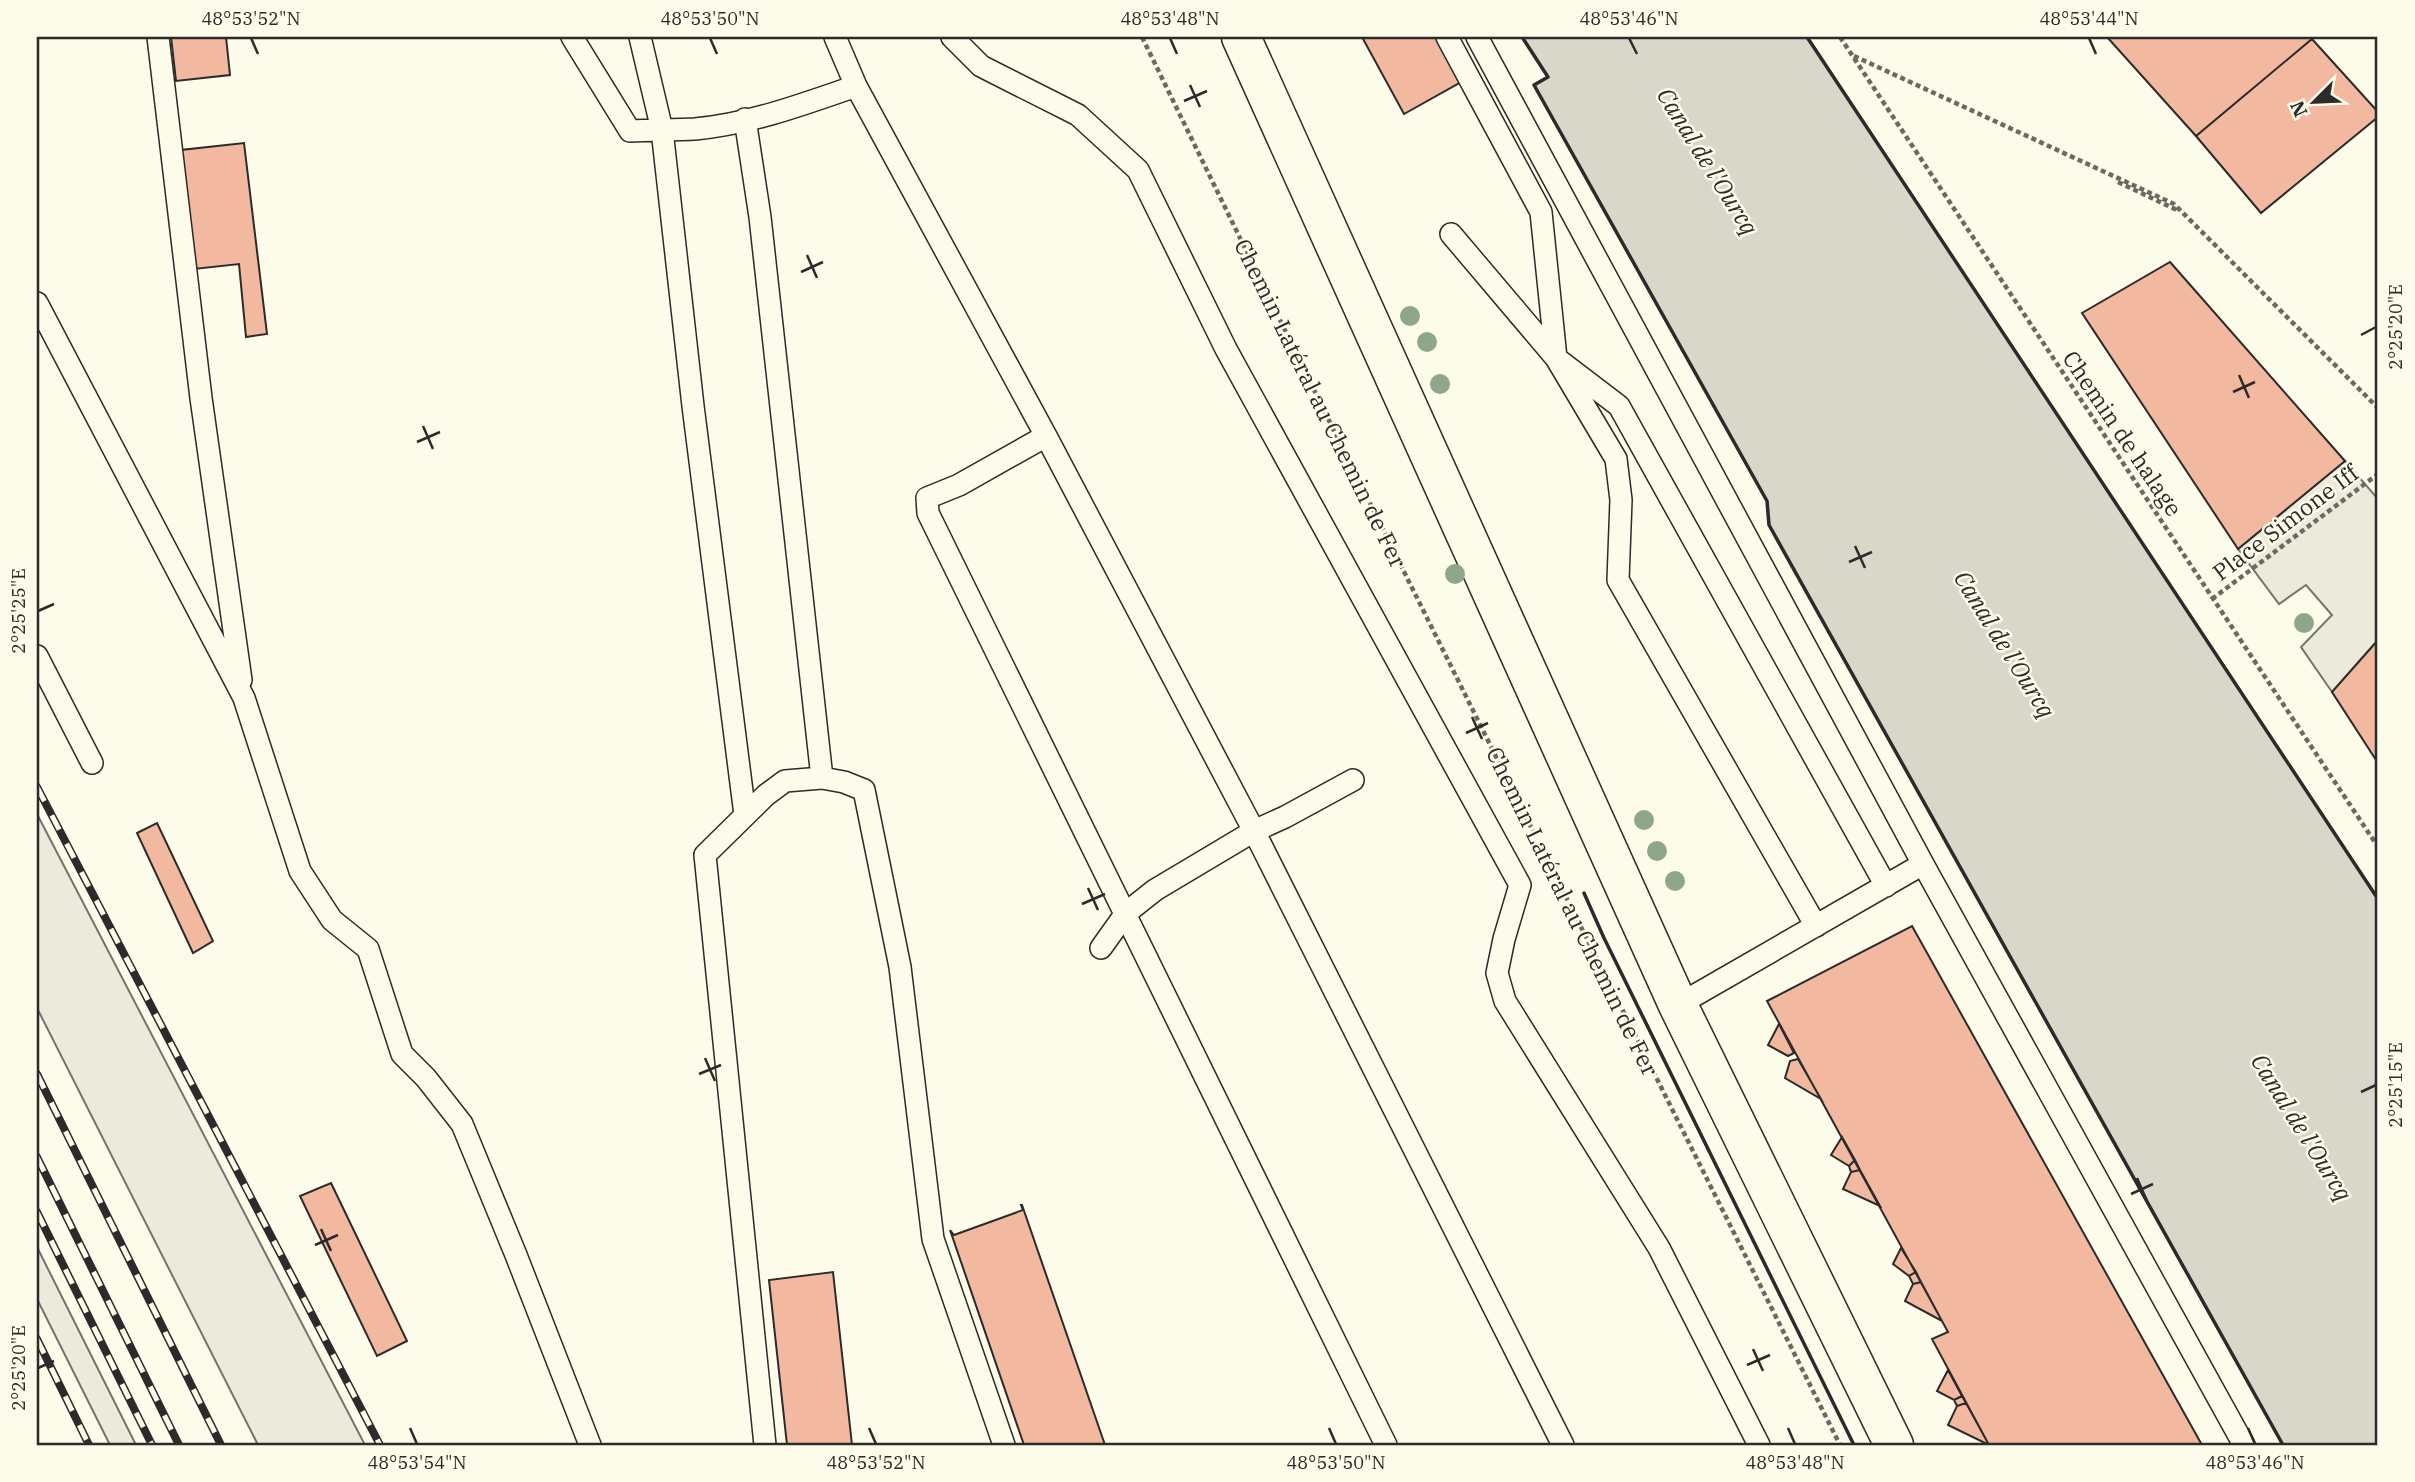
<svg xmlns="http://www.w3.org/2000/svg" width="2415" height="1482" font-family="'IBM Plex Serif',serif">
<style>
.green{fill:#ecebdb;stroke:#74746e;stroke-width:2}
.parking{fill:#eceadb;stroke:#74746e;stroke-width:2}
.water{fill:#d8d7c9;stroke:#74746e;stroke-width:2}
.building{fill:#f2b8a0;stroke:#2b2b2b;stroke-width:2}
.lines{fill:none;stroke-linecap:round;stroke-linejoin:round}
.service-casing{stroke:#2b2b2b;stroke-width:24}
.minor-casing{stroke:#2b2b2b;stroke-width:41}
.path{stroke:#6a6964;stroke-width:4.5;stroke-dasharray:5 3.5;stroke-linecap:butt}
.service{stroke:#fdfbea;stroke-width:21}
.minor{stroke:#fdfbea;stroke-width:38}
.rail-casing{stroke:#2b2b2b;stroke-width:8}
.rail{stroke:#fdfbea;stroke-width:5;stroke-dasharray:16;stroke-linecap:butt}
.wall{stroke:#2b2b2b;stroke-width:3.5}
.tree{fill:#8ea78a}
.ticks{fill:none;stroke:#2b2b2b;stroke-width:2.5}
.labels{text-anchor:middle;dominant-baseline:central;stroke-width:5;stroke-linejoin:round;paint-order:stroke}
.street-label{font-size:23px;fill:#2b2b2b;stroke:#fdfbea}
.water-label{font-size:24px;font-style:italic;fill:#2b2b2b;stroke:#fdfbea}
.neatline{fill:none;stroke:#2b2b2b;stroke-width:2.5}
.ticks-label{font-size:18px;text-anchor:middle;fill:#2b2b2b}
</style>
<rect width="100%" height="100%" fill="#fdfbea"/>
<path class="green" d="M37,814L365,1445H258L37,1008Z
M37,1247L136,1445H110L37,1299Z"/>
<path class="parking" d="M2345,461L2378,499V640L2332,692L2301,647L2332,615L2306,585L2279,604L2238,549Z"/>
<path class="water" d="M1522,37H1807L2378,899V1445H2283L1769,525L1767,501L1534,85L1548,77Z"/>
<path class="building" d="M171,37H226L230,75L176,81Z
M1362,37H1436L1461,82L1404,114Z
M2107,37H2310L2312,39L2196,136Z
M2312,39L2378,112V117L2261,213L2196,136Z
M244,143L267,334L246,337L239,264L194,269L181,150Z
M2170,262L2345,461L2238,549L2082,313Z
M2378,640V763L2332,692Z
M157,823L213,941L193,953L137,833Z
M1912,926L2202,1445H1989L1932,1339L1948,1332L1767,1001Z
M1779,1024L1794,1053L1788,1056L1768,1045Z
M1798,1059L1821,1099L1785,1078L1790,1061Z
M1842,1137L1855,1160L1849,1166L1831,1155Z
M1855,1160L1860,1170L1851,1172L1849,1166Z
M1860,1170L1880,1206L1843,1189L1851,1172Z
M331,1183L407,1341L377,1356L300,1196Z
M1021,1205H1022L1105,1445H1024L950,1230L954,1235L1023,1210Z
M1901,1248L1916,1272L1909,1276L1893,1264Z
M833,1272L852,1445H787L769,1280Z
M1916,1272L1921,1282L1913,1284L1909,1276Z
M1921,1282L1942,1321L1905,1301L1913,1284Z
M1948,1370L1962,1396L1954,1400L1937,1391Z
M1962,1396L1966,1403L1957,1406L1954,1400Z
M1966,1403L1989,1445L1948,1425L1957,1406Z"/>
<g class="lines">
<g class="service-casing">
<path id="service" d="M158,37L201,398L241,680
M572,37L630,131C651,130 673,130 695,129C750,124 804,104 856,86
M640,37L662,130L693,406L745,815
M835,37L856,86L1046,436L1254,831L1563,1445
M952,37L981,66L1078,115L1138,170L1226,349L1520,885L1504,939L1497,973L1505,1001L1659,1248L1759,1445
M1447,37L1541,212L1556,358L1616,459L1621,500L1618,580L1816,926
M1477,37L1923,864
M745,119L760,217L822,778L785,781L766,795L705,855L765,1445
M1451,234L1556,358L1619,406L1886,886
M37,303L244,698L300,871L332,920L368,949L402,1054L426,1078L462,1124L516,1255L590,1445
M1046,436L959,485L927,498L928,513L1386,1445
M37,656L92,763
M822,778L844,782L864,790L900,967L933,1239L1004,1445
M1101,948L1126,913L1155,890L1254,831L1285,817L1353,780
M1678,1005L1923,864L2244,1445"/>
</g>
<g class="minor-casing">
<path id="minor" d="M1241,37L1678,1005L1894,1445"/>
</g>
<path class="path" d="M1142,37L1337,437L1536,837
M1840,37L2378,847
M1854,56L2174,204L2378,408
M2118,182L2179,211
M2212,599L2378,474
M1554,873L1840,1445"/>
<use href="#service" class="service"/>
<use href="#minor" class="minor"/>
<g class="rail-casing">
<path id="rail" d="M37,787L380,1445
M37,1074L221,1445
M37,1157L179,1445
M37,1212L152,1445
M37,1339L89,1445"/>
</g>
<use href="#rail" class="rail"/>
<path class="wall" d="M1522,37L1548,77L1534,85L1767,501L1769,525L2283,1445
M1807,37L2378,899
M1584,893L1604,938L1854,1445"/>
</g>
<g class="tree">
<circle cx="1410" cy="316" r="10"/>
<circle cx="1427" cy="342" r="10"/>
<circle cx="1440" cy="384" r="10"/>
<circle cx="1455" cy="574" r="10"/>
<circle cx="2304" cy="623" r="10"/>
<circle cx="1644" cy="820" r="10"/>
<circle cx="1657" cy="851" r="10"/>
<circle cx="1675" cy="881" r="10"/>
</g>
<path class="ticks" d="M251,38L258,54M710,38L717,54M1170,38L1177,54M1629,38L1637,54M2089,38L2096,54M1190,85L1200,107M1184,101L1207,91M807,255L817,278M801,272L823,262M2361,335L2376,327M2239,375L2249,398M2233,392L2255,382M423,426L433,449M417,442L440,432M1855,546L1865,568M1849,562L1872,552M38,611L54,604M1472,717L1482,739M1466,733L1488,723M1088,888L1098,910M1082,904L1105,894M705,1058L715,1081M699,1074L721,1065M2361,1092L2376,1085M2137,1178L2147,1201M2131,1194L2153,1184M321,1229L331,1251M315,1245L338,1235M1753,1349L1763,1371M1747,1365L1770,1355M38,1368L54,1361M410,1428L417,1444M869,1428L876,1444M1329,1428L1336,1444M1788,1428L1795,1444M2248,1428L2255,1444"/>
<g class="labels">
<g class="street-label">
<text transform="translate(1321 403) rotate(64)">Chemin Latéral au Chemin de Fer</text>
<text transform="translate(2123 433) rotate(56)">Chemin de halage</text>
<text transform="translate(2285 522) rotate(-37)">Place Simone Iff</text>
<text transform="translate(1573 911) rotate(64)">Chemin Latéral au Chemin de Fer</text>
</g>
<g class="water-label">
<text transform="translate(1708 161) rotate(58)">Canal de l'Ourcq</text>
<text transform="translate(2005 644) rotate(58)">Canal de l'Ourcq</text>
<text transform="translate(2302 1127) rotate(58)">Canal de l'Ourcq</text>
</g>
</g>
<rect width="2415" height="1482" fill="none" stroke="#fdfbea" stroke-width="77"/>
<g transform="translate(2314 102) rotate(246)" stroke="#fdfbea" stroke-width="5" paint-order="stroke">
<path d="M0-5L12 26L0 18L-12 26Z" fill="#2b2b2b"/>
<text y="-10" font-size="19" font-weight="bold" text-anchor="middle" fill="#2b2b2b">N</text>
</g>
<rect x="38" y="38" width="2338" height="1406" class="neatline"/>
<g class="ticks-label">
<text x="251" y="25">48°53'52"N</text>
<text x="710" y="25">48°53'50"N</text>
<text x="1170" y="25">48°53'48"N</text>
<text x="1629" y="25">48°53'46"N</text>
<text x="2089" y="25">48°53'44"N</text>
<text transform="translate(2396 327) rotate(-90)" y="6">2°25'20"E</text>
<text transform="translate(19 611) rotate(-90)" y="6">2°25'25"E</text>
<text transform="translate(2396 1085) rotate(-90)" y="6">2°25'15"E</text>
<text transform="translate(19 1368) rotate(-90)" y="6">2°25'20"E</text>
<text x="417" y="1469">48°53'54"N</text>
<text x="876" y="1469">48°53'52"N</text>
<text x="1336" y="1469">48°53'50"N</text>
<text x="1795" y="1469">48°53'48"N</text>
<text x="2255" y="1469">48°53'46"N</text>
</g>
</svg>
